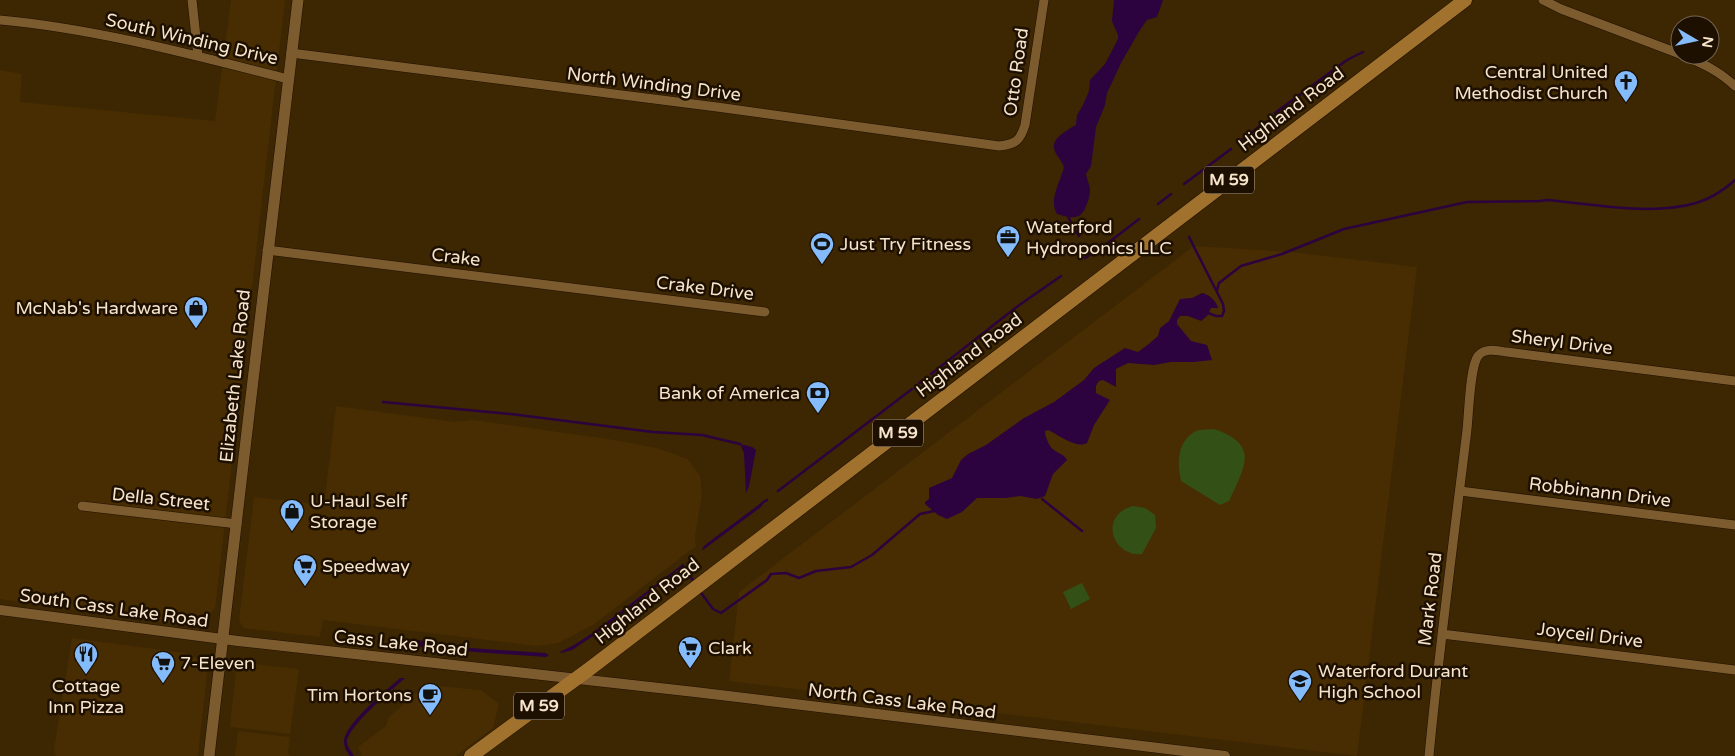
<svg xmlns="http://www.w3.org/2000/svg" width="1735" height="756" font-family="'Varela Round',sans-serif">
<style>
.built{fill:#482d02}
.green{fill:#335117}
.water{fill:#2c033e}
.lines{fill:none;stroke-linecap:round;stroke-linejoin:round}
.stream{stroke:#2c033e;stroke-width:2.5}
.minor-casing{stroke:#1f1000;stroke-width:10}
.tertiary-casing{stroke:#1f1000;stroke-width:11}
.secondary-casing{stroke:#1f1000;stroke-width:12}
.trunk-casing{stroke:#1f1000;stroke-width:15}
.minor{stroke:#7c5b2f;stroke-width:9}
.tertiary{stroke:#7c5b2f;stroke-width:10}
.secondary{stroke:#7c5b2f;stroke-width:11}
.trunk{stroke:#a1722e;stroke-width:14}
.labels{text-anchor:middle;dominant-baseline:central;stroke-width:5;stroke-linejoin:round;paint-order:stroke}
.shield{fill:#1d1001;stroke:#b6a490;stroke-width:1}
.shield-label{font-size:16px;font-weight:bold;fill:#f7e4cd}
.street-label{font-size:18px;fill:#f7e4cd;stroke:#1d1001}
.poi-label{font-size:18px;fill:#f7e4cd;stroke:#1d1001;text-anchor:start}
</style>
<rect width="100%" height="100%" fill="#3d2602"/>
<path class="built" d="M231,0H285L215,609L193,627L0,599V70L22,74L20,102L215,121Z
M1194,246L1292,252L1417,267L1357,756L729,681L739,592Z
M336,406L455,422L474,420L614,440L657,448L688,459L700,476L702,495L695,535L696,546L593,625L558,643L537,646L323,620L320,637L243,628L239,620L254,497L324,505Z
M72,638L185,653L208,664L198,756H56L54,750Z
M237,662L299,669L290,734L230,727Z
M426,685L481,690L499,704L493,728L456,756H362L358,747L386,726L389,717Z
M238,731L290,737L288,753L290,756H235Z"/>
<path class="green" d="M1214,429C1261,445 1244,467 1229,501L1220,505L1181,481C1177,463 1177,443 1194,432C1199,429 1208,430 1214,429Z
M1133,506L1145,508L1155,515L1156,528L1142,554C1118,557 1101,527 1122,511C1124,509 1130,507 1133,506Z
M1082,583L1090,599L1071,609L1063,592Z"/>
<path class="water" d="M1114,0H1163L1157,17L1147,20L1140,30L1122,61L1107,93L1105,105L1096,127L1091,166L1086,174C1087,180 1090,185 1090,190C1090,196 1088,201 1086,206C1081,221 1070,218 1057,214C1048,200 1061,181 1064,167C1062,160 1055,155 1054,148C1052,138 1069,129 1076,125L1077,115L1083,105L1089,91L1090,80L1105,64L1118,39V35L1112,21Z
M1202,293C1209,294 1217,302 1218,308H1211L1207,316L1201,321L1188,316H1180L1177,320V324L1191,341L1207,345L1212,360L1193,362H1171L1154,365L1128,363L1116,369V387L1103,380L1099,381L1096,386V393L1110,400L1094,425L1087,443C1076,449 1059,435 1048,430L1045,431C1045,436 1049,447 1054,450C1059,454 1064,454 1067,460L1053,474L1045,496L1037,499L1020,496L1006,498H977L962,512L947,519L938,515L925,504V502L929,499V488L952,478L961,460L968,454L986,445L1024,418L1054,402L1084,380L1094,368L1125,348L1138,352L1150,343L1158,336L1160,328L1169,321L1180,299L1192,298Z
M740,444L752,447L756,450L749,486L746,493L744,453Z
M761,503L763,504L761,507L703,550L702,549L705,545Z
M684,563L683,566L593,636L572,650L561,653L560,652L574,645L591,634Z
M399,639L419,640L436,645L431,648L395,644L396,641Z
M456,647L545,653L549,655L546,657L461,651L456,649Z
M400,678H405C393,689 347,727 347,742C347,747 352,752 354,756H350C347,752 344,747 344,742C343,725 387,690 400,678Z"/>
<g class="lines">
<path class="stream" d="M1275,113L1347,60L1363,52
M1242,140L1265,122
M1184,184L1231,149
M1158,204L1171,194
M1068,216L1073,227L1079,236
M1189,237L1223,304L1224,311L1222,316H1216L1208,313
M1085,258L1108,243L1139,219
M1217,290L1219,283L1241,266L1282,254L1344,229L1467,202L1540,201L1547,200C1593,204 1652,216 1696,203C1710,199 1724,190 1735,180
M931,374L1018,306L1061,276
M919,383L923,380
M383,402L511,414L653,432L702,435L740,444
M778,491L912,389
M1042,499L1082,531
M762,503L767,500
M683,566L695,583
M699,590L713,609L721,613L767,580L771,574L786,573L799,578L816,571L851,567L872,555L920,514L934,511"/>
<g class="minor-casing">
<path id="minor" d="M192,0L198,56
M1543,0L1561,9L1680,54
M0,20C98,29 193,55 288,79
M291,53L717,107L999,146C1016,144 1020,141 1025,125L1044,0
M1682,55C1702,63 1719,71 1735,86
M267,250L765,312
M1460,491L1735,525
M82,506L237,524
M1442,634L1735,670
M1429,756C1439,650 1453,544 1466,438C1469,420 1469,368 1478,356C1485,347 1498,351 1507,352L1735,381"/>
</g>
<g class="tertiary-casing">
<path id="tertiary" d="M0,610L238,641L695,692L1225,756"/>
</g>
<g class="secondary-casing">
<path id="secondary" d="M209,756C240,504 266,252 298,0"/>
</g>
<g class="trunk-casing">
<path id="trunk" d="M471,756L592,667L1465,0"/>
</g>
<use href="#minor" class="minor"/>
<use href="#tertiary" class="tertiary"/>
<use href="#secondary" class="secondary"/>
<use href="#trunk" class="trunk"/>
</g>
<defs>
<g id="church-pin" transform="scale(1.25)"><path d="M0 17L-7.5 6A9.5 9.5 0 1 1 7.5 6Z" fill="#84bbfb" stroke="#1d1001"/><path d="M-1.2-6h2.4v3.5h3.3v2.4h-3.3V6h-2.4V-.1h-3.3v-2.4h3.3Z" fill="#111"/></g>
<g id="office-pin" transform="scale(1.25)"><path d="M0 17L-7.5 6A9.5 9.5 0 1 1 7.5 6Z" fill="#84bbfb" stroke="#1d1001"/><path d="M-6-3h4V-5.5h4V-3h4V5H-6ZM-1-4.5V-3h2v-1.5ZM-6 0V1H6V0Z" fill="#111"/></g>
<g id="stadium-pin" transform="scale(1.25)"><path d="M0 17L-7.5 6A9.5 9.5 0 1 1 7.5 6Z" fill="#84bbfb" stroke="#1d1001"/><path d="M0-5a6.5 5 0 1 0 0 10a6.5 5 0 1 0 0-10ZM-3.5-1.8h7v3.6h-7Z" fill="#111"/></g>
<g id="shop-pin" transform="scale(1.25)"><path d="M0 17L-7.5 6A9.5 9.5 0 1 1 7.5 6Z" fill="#84bbfb" stroke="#1d1001"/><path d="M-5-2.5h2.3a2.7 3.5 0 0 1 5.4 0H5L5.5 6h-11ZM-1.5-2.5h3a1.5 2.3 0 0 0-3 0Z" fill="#111"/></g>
<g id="bank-pin" transform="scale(1.25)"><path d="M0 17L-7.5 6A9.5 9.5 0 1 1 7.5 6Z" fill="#84bbfb" stroke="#1d1001"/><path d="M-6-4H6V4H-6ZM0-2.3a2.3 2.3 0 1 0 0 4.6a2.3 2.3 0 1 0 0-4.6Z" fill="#111"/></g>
<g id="supermarket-pin" transform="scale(1.25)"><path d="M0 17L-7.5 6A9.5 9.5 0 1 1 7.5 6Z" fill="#84bbfb" stroke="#1d1001"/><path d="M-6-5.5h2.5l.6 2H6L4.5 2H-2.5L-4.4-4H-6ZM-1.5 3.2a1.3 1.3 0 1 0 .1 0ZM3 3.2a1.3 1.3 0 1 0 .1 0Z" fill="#111"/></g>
<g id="restaurant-pin" transform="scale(1.25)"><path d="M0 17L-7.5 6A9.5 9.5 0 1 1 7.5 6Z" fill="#84bbfb" stroke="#1d1001"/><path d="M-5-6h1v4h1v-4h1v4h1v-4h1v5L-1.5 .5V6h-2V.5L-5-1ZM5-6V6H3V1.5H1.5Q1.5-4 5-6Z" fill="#111"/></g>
<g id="school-pin" transform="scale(1.25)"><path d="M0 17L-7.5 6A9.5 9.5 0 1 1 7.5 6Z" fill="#84bbfb" stroke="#1d1001"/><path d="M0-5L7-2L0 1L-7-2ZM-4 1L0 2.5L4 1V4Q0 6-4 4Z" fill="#111"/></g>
<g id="cafe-pin" transform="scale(1.25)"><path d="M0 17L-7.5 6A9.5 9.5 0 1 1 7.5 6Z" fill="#84bbfb" stroke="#1d1001"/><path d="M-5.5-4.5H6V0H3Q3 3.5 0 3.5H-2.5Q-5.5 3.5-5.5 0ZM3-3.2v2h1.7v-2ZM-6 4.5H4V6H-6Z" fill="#111"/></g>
</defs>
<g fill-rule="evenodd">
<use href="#church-pin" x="1626" y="82"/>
<use href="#office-pin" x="1008" y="237"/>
<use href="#stadium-pin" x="822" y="244"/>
<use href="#shop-pin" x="196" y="308"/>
<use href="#bank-pin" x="818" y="393"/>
<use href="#shop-pin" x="292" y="511"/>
<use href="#supermarket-pin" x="305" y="566"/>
<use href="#supermarket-pin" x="690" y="648"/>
<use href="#restaurant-pin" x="86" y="654"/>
<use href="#supermarket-pin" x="163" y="663"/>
<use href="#school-pin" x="1300" y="681"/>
<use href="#cafe-pin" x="430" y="695"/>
</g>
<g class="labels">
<g class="shield">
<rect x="1204" y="166.5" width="50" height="27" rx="4"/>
<rect x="873" y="419.5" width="50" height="27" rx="4"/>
<rect x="514" y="692.5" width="50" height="27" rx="4"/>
</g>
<g class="shield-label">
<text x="1229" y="180">M 59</text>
<text x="898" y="433">M 59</text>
<text x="539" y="706">M 59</text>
</g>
<g class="street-label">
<text transform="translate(192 39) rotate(13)">South Winding Drive</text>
<text transform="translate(1016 72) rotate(-82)">Otto Road</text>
<text transform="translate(654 84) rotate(7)">North Winding Drive</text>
<text transform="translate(1291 109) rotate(-37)">Highland Road</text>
<text transform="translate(456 257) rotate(7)">Crake</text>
<text transform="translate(705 288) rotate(7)">Crake Drive</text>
<text transform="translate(1562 342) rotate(7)">Sheryl Drive</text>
<text transform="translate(969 355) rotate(-37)">Highland Road</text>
<text transform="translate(235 376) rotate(-84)">Elizabeth Lake Road</text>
<text transform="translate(1600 492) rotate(7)">Robbinann Drive</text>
<text transform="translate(161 499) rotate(6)">Della Street</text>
<text transform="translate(1430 599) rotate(-83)">Mark Road</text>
<text transform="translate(647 601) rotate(-38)">Highland Road</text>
<text transform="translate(114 608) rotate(8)">South Cass Lake Road</text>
<text transform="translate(1590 635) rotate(7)">Joyceil Drive</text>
<text transform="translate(401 643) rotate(6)">Cass Lake Road</text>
<text transform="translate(902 701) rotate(7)">North Cass Lake Road</text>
</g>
<g class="poi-label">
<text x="1608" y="72" text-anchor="end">Central United<tspan x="1608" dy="21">Methodist Church</tspan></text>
<text x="1026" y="227">Waterford<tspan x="1026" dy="21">Hydroponics LLC</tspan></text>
<text x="840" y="244">Just Try Fitness</text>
<text x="178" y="308" text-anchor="end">McNab's Hardware</text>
<text x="800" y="393" text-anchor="end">Bank of America</text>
<text x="310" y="501">U-Haul Self<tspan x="310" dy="21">Storage</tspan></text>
<text x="322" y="566">Speedway</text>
<text x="708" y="648">Clark</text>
<text x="180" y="663">7-Eleven</text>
<text x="1318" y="671">Waterford Durant<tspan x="1318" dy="21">High School</tspan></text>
<text x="86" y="686" text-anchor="middle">Cottage<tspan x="86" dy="21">Inn Pizza</tspan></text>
<text x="412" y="695" text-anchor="end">Tim Hortons</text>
</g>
</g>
<g transform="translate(1695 40) rotate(99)"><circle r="24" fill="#1d1001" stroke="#746553"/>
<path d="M0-4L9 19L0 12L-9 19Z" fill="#84bbfb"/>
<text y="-8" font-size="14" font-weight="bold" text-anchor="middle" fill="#f7e4cd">N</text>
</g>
</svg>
